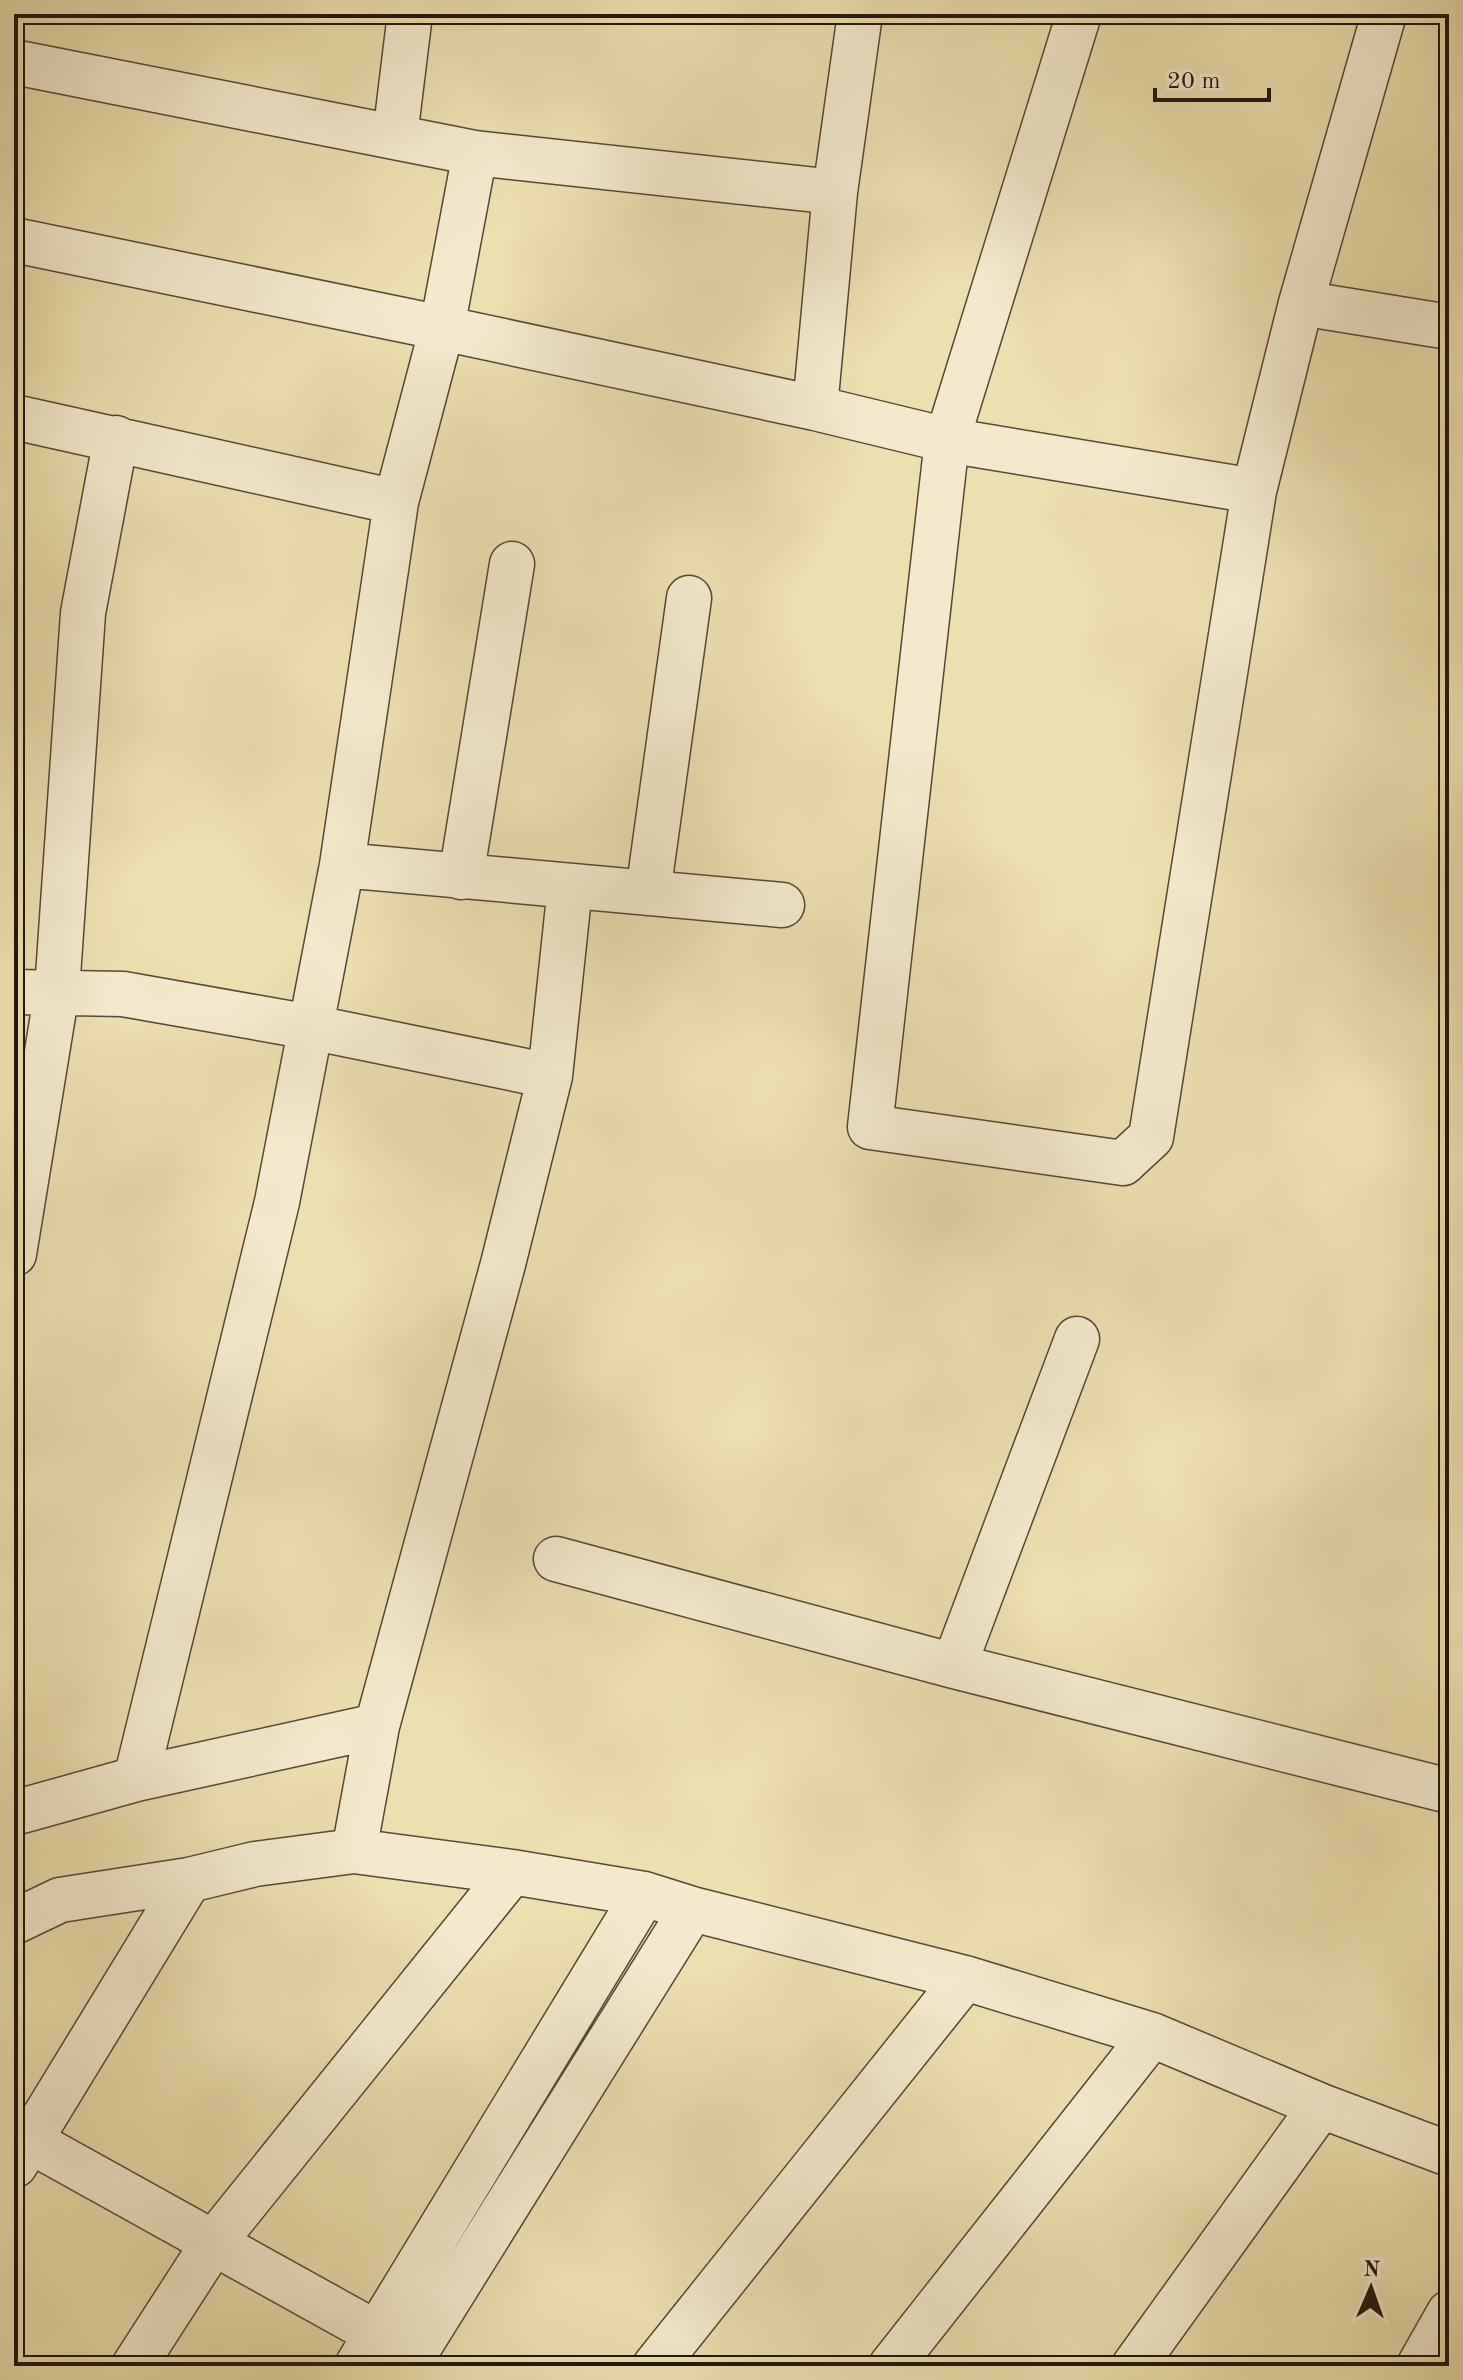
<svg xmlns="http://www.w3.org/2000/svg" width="1463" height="2380" font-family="'Old Standard TT',serif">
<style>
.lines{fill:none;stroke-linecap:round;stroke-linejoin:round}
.minor-casing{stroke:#534935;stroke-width:47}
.minor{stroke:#f4eacb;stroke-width:44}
</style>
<rect width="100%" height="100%" fill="#eedfaf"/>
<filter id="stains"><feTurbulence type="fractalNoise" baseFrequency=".0025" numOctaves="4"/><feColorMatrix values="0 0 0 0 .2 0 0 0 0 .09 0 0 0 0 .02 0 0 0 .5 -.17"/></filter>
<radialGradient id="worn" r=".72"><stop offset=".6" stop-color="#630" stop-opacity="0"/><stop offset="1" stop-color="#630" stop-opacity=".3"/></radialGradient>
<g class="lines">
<g class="minor-casing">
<path id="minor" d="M1079,14L947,440L870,1127L1123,1163L1151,1137L1254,491L1301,303L1384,14
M14,62L475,153L835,192
M395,136L410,14
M14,240L442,328L815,408L947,440L1254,491
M1301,303L1449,327
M815,408L835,192L860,14
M14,417L396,502
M342,865L782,905
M461,877L512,564
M648,893L689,598
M14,992L123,994L310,1027L550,1076
M14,1254L57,991L83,613L116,438
M556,1559L954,1666L1449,1791
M954,1666L1077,1339
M136,1779L277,1202L342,865L396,502L442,328L475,153
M14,1813L136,1779L377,1726
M354,1851L377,1726L503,1264L550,1076L570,887
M14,1922L60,1900L189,1880L255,1864L354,1851L512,1872L644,1894L692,1909L965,1978L1152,2035L1321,2106L1449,2154
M14,2132L401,2347
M15,2165L189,1880
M134,2366L214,2242L512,1872
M357,2366L644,1894
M407,2366L692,1909
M655,2366L965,1978
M891,2366L1152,2035
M1134,2366L1321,2106
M1419,2366L1449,2313"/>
</g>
<use href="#minor" class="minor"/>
</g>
<rect width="1463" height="2380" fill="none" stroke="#eedfaf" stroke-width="48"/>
<rect x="16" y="16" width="1431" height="2348" fill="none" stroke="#1f170c" stroke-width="4"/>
<rect x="24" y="24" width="1415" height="2332" fill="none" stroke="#1f170c" stroke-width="2"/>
<g transform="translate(1371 2288) rotate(2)" stroke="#f4eacb" stroke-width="6" paint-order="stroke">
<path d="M0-6L14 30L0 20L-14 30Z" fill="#1f170c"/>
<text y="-12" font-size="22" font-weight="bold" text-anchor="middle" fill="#1f170c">N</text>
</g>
<path d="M1155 88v12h114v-12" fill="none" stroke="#1f170c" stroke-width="4"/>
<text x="1167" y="88" font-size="24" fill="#1f170c" stroke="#f4eacb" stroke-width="6" paint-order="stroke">20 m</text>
<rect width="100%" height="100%" filter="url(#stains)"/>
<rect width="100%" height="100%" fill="url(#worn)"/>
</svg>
